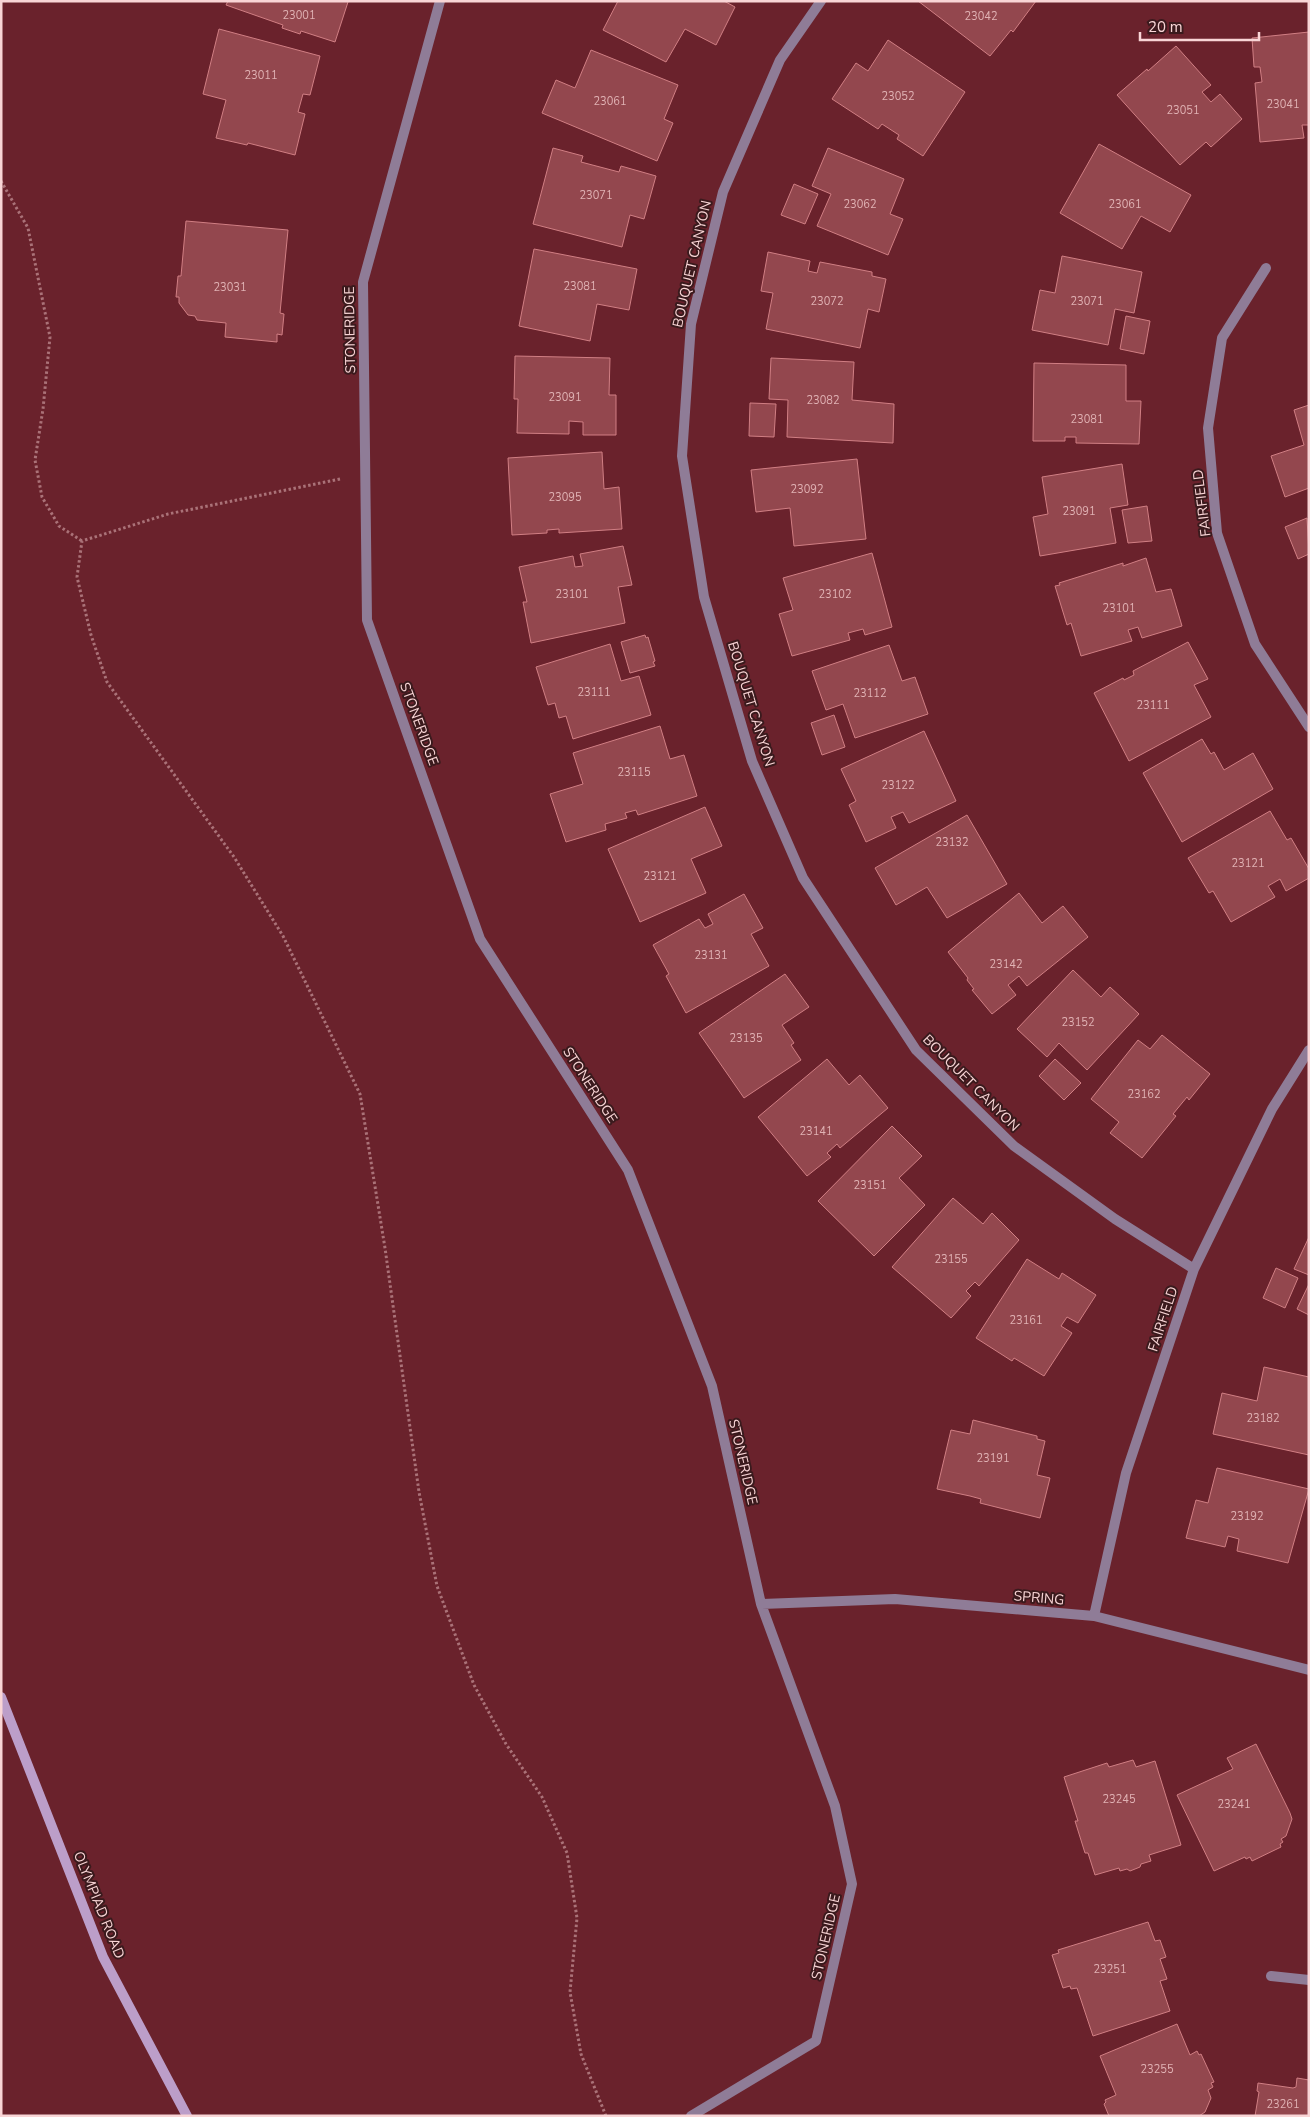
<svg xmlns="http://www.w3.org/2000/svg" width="1310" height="2117" font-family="'Nunito Sans',sans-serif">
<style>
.building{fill:#93474e;stroke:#d17f84}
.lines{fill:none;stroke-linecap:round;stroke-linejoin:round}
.path{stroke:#aa7278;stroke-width:3;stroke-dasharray:2.5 2.5;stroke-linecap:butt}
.minor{stroke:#8f7c97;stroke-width:10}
.secondary{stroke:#bc9ec9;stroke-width:10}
.labels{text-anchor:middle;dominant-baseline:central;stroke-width:4;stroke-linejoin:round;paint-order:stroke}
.number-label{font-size:11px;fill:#e0b2b4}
.street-label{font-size:14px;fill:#f9d5d6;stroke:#3a1a1d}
</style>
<rect width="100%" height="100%" fill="#6a222c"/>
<path class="building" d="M228,1H347L348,2L335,42L301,31L300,34L282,28L283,25L226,5Z
M618,1H724L735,7L716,45L685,29L666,62L603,30Z
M918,1H1036L1013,32L1011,30L990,56Z
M219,29L320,56L310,95L303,94L298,112L305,114L295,155L248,143L247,145L216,138L226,100L203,94Z
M1309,32V125H1302L1304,138L1260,142L1255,83L1262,82L1260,67H1254L1252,38Z
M888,40L965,92L923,156L897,139L899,135L882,124L878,129L832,99L856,63L868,71Z
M1176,46L1211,85L1202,92L1211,102L1220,94L1242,119L1211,147L1206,142L1180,165L1117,95L1147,69L1148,71Z
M591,50L678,85L664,119L673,123L657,161L542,113L556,80L575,88Z
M1099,144L1191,195L1170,232L1141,216L1122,249L1060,213Z
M553,148L583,156L581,162L619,172L621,166L656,176L644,219L630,215L622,247L533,224Z
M828,148L904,179L890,214L903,219L888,255L817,226L831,194L812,186Z
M794,184L818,194L805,224L781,215Z
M186,221L288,230L280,313L284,314L282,335L277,334V342L225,337L226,323L197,320L195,316L188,315L179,303V297H176L178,276H181Z
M534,249L637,269L629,310L597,304L590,341L519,326Z
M768,252L810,261L808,271L817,273L820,262L872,272V276L886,279L879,312L868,309L860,348L766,329L773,293L761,291Z
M1062,256L1142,272L1134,313L1115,309L1108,345L1032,330L1040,290L1055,293Z
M1126,316L1150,321L1144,354L1120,349Z
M515,356L610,358L609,395H616V435H583V422L569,421V434L517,433L518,399H514Z
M771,358L854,362L852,400L894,404L893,443L787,437L788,400L769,399Z
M1034,363L1126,365V401H1141L1139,444L1076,443V437H1065V441H1033Z
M750,403L776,404L774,437L749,436Z
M1309,405V488L1285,497L1271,456L1304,445L1294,410Z
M602,452L604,489L619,487L622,529L559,533V529L547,530V533L512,535L508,458Z
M857,459L866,539L794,546L790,508L756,512L751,470Z
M1122,464L1128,505L1110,508L1116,543L1040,556L1033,517L1048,514L1042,477Z
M1147,506L1152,541L1128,543L1122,510Z
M1307,518L1309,554L1298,559L1285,527Z
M623,546L632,585L618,587L625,623L531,643L523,602H527L519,567L573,556L575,567L583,566L580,554Z
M872,553L892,627L865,635L863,629L848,633L850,640L792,656L779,614L793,610L783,578Z
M1146,558L1156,592L1171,589L1182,626L1142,638L1138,627L1128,630L1132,641L1081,656L1071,623L1067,625L1055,586L1060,585L1059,583L1123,563V566Z
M645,635L646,638L648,637L655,661L653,662L655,666L630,673L621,642Z
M1188,642L1208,679L1194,685L1211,717L1129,761L1094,693L1123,678L1124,680L1134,675L1133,671Z
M610,644L621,681L639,676L651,715L573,739L566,716L559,718L555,703L548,705L536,667Z
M889,645L902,681L915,677L928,714L855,738L843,704L826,710L812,671Z
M834,715L845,747L822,755L811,723Z
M660,726L670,759L684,755L697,796L638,815L636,810L625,813L627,818L605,824L606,830L566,842L550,794L583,784L573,753Z
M924,731L956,801L909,823L903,812L891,817L896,828L866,842L849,805L856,801L841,769Z
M1202,739L1211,754L1214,752L1224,770L1253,753L1273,789L1182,842L1143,773Z
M705,807L722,846L691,859L706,893L640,922L608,849Z
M1270,811L1287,840L1291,838L1309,869V878L1286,891L1280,879L1268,886L1275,897L1231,922L1213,891L1209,893L1188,858Z
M967,815L1007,884L947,918L927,887L896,905L875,868Z
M1019,893L1042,923L1063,906L1088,937L1027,986L1019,976L1008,985L1016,995L992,1014L972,990L974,989L967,980L968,978L948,952Z
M744,894L763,928L751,934L769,966L686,1013L666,976L669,974L653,945L699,919L705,928L713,924L708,914Z
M1073,970L1101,997L1110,987L1139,1014L1087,1070L1059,1043L1047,1057L1017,1029Z
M785,974L809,1007L782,1025L794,1043L791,1045L801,1060L744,1098L699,1033Z
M1162,1035L1210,1074L1189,1100L1187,1097L1173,1114L1176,1116L1142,1158L1110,1133L1119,1122L1091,1099L1138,1040L1150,1049Z
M827,1059L849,1085L860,1075L888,1108L840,1148L837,1144L827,1153L831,1157L807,1176L758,1117Z
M1055,1059L1081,1083L1064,1100L1039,1076Z
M892,1126L922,1156L899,1178L925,1205L874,1256L818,1201Z
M953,1198L983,1224L992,1213L1019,1240L979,1286L975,1282L966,1291L971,1296L951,1318L892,1267Z
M1309,1237V1275L1294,1269Z
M1027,1259L1059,1279L1062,1273L1096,1295L1078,1323L1067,1317L1061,1326L1072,1333L1044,1376L1014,1358L1012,1361L976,1338Z
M1276,1268L1298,1278L1285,1308L1263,1298Z
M1309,1284V1315L1297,1309Z
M1264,1367L1309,1377V1455L1213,1434L1222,1393L1257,1401Z
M973,1420L1037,1436V1439L1045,1441L1037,1475L1050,1478L1040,1518L980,1503L981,1499L970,1496L937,1489L951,1430L970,1434Z
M1217,1468L1309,1489L1288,1563L1237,1551L1239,1539L1228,1536L1225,1547L1186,1538L1196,1500L1208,1503Z
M1256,1744L1290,1813L1292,1819L1286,1836L1281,1839L1283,1842L1280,1844L1281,1847L1252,1861L1250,1857L1246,1859L1245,1857L1214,1871L1177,1795L1233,1769L1227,1758Z
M1133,1760L1136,1767L1155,1761L1181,1845L1149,1855L1151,1861L1141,1864L1140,1867L1130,1871L1127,1869L1120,1871L1119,1868L1095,1875L1088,1853H1085L1075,1821H1078L1064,1777L1107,1763L1109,1767Z
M1148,1922L1155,1941L1160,1940L1166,1957L1160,1959L1167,1979L1160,1981L1170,2011L1093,2036L1077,1988L1071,1989L1070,1986L1063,1988L1052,1955L1059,1953L1058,1950Z
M1177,2024L1190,2055L1197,2051L1199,2055L1201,2054L1214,2082L1211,2083L1213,2087L1208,2090L1211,2098L1205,2112L1199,2116H1109L1104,2104L1106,2102L1105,2100L1116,2095L1100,2056Z
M1297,2078L1309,2080V2116H1255L1259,2092L1257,2091L1258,2083L1293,2088L1296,2087Z"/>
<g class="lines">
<path class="path" d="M1,181L28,228L50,337L43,409L35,460L42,497L59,526L82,541
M340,479L168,514L82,541L77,577L91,635L107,682L234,857L283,936L360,1094L385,1248L419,1492L437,1586L474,1685L506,1744L542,1797L567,1853L577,1918L570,1992L581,2054L606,2116"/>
<path class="minor" d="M440,1L363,282L367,620L480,939L628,1170L712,1386L761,1604L835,1806L852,1884L816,2041L691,2116
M821,1L780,60L723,192L691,324L682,456L704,597L752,761L803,878L916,1050L1014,1146L1115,1219L1194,1269
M1266,268L1222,338L1208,428L1217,533L1255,644L1309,727
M761,1604L895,1599L1094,1616L1309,1670
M1094,1616L1126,1473L1194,1269L1272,1109L1309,1050
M1271,1976L1309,1980"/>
<path class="secondary" d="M1,1697L103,1957L187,2116"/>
</g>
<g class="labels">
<g class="number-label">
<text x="299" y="15">23001</text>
<text x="981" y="16">23042</text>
<text x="261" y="75">23011</text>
<text x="898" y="96">23052</text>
<text x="610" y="101">23061</text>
<text x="1283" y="104">23041</text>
<text x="1183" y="110">23051</text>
<text x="596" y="195">23071</text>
<text x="860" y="204">23062</text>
<text x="1125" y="204">23061</text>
<text x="580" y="286">23081</text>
<text x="230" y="287">23031</text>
<text x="827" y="301">23072</text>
<text x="1087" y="301">23071</text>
<text x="565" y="397">23091</text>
<text x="823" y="400">23082</text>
<text x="1087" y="419">23081</text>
<text x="807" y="489">23092</text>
<text x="565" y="497">23095</text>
<text x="1079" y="511">23091</text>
<text x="572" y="594">23101</text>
<text x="835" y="594">23102</text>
<text x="1119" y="608">23101</text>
<text x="594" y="692">23111</text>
<text x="870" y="693">23112</text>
<text x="1153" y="705">23111</text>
<text x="634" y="772">23115</text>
<text x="898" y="785">23122</text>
<text x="952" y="842">23132</text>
<text x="1248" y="863">23121</text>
<text x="660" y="876">23121</text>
<text x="711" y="955">23131</text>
<text x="1006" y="964">23142</text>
<text x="1078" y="1022">23152</text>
<text x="746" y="1038">23135</text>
<text x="1144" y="1094">23162</text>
<text x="816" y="1131">23141</text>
<text x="870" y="1185">23151</text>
<text x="951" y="1259">23155</text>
<text x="1026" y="1320">23161</text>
<text x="1263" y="1418">23182</text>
<text x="993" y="1458">23191</text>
<text x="1247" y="1516">23192</text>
<text x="1119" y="1799">23245</text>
<text x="1234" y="1804">23241</text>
<text x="1110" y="1969">23251</text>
<text x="1157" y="2069">23255</text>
<text x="1283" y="2104">23261</text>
</g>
<g class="street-label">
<text transform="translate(692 264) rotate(-77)">BOUQUET CANYON</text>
<text transform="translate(350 330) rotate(-91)">STONERIDGE</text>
<text transform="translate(1202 503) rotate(-97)">FAIRFIELD</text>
<text transform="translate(751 704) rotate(73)">BOUQUET CANYON</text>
<text transform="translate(419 724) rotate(70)">STONERIDGE</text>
<text transform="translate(971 1083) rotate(45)">BOUQUET CANYON</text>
<text transform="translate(590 1085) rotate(57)">STONERIDGE</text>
<text transform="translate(1163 1319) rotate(-72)">FAIRFIELD</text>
<text transform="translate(743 1462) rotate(77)">STONERIDGE</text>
<text transform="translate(1039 1598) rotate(5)">SPRING</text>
<text transform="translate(99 1905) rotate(68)">OLYMPIAD ROAD</text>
<text transform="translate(826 1937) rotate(-77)">STONERIDGE</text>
</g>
</g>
<rect width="1310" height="2117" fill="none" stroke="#f9d5d6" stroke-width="5"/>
<path d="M1140 32v8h119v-8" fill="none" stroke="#f9d5d6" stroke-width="2.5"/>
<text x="1148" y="32" font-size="15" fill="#f9d5d6" stroke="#3a1a1d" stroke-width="4" paint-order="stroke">20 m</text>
</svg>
